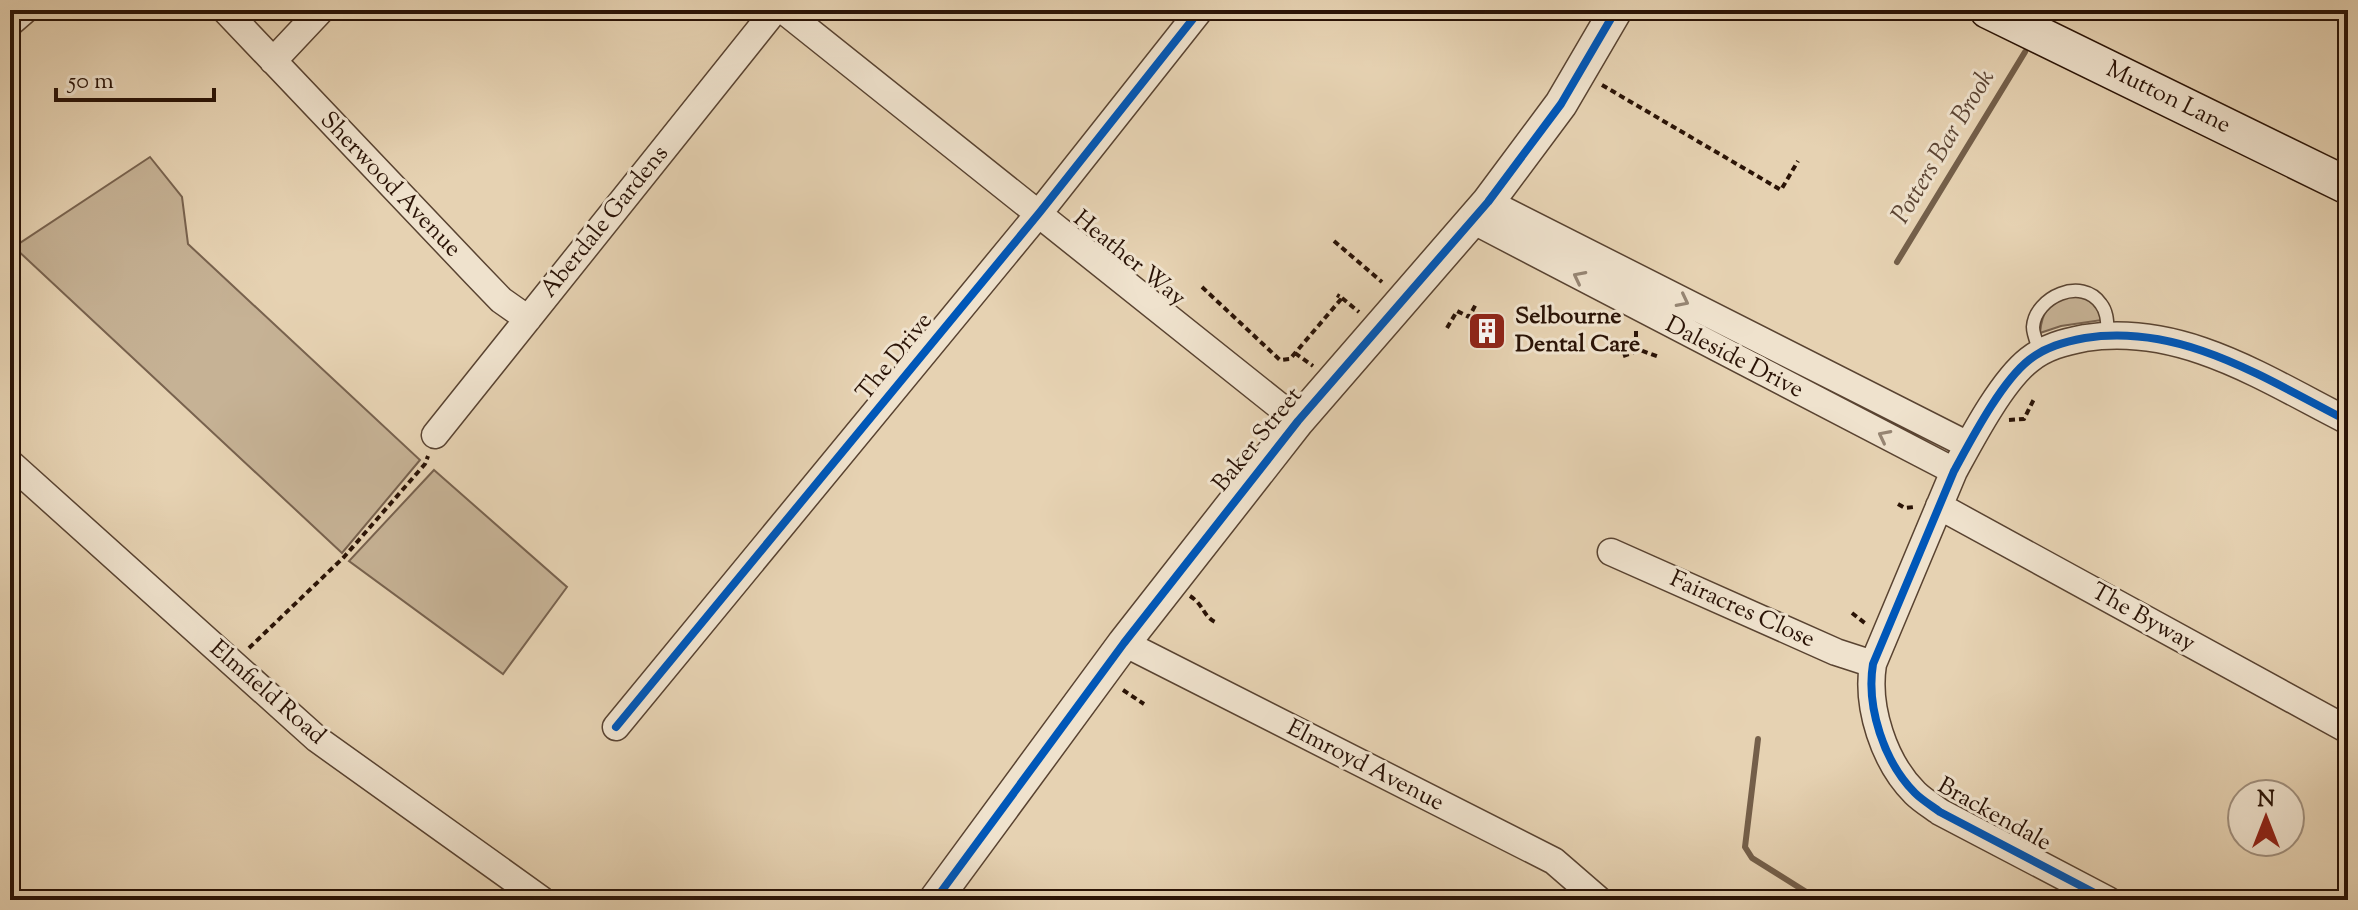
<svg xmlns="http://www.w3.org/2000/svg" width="2358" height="910" font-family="'Sorts Mill Goudy',serif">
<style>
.green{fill:#c6b295;stroke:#78624e;stroke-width:2}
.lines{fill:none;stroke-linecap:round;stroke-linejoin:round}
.stream{stroke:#745f4a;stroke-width:6}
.service-casing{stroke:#594331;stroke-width:15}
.minor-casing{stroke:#594331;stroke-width:29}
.tertiary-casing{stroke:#594331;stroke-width:35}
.secondary-casing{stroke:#2a1306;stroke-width:39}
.path{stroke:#2a1306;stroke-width:4;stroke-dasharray:6 4;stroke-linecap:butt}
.service{stroke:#efe2cd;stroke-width:12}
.minor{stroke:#efe2cd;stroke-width:26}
.tertiary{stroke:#efe2cd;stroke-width:32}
.secondary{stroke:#efe2cd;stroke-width:36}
.cycleway-casing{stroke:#efe2cd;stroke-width:13}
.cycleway{stroke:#0057b8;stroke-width:8}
.oneway{stroke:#968573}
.labels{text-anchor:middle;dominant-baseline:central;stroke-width:6;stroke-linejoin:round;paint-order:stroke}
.street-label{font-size:24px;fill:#2a1306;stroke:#efe2cd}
.poi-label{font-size:24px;font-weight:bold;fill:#2a1306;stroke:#efe2cd;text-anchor:start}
.water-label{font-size:26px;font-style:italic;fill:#5c4534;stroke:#efe2cd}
</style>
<rect width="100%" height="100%" fill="#e6d2b2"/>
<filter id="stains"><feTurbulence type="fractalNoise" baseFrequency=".0025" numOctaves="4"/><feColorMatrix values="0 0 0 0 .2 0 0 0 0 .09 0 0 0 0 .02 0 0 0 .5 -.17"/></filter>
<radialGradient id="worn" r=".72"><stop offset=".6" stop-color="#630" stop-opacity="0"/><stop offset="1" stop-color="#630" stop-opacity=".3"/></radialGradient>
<path class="green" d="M150,157L182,197L188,244L420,460L342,553L14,247Z
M2070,295L2088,296L2097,308L2102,320L2061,326L2040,333C2042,309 2049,305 2070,295Z
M434,470L567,587L503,674L349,561Z"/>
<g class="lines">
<path class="stream" d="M1897,262L2025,52
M1758,739L1745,847L1752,858L1819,900"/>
<g class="service-casing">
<path id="service" d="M2040,352C2038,345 2033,335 2033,327C2035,297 2082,276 2101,304C2108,313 2107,324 2108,335"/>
</g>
<g class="minor-casing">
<path id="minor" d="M225,10L476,274L501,300L528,319
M783,10L1298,421
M10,23L25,10
M273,61L321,10
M1488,202L1968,445
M1472,220L1954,471
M435,435L775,10
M10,463L317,739L542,900
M1939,506L2348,730
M1611,552L1836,652L1873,664
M1124,643L1554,861L1599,900
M616,727L1040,212L1200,10
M2108,900L1940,812C1932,806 1922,800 1915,793C1884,762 1866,707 1873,664L1954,471C1971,440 2001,382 2029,360C2045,347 2064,342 2085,338C2182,323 2265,379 2348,421"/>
</g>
<g class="tertiary-casing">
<path id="tertiary" d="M935,900L1124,643L1298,421L1488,202L1561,104L1616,10"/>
</g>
<g class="secondary-casing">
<path id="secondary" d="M1988,10L2348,186"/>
</g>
<path class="path" d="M1602,85L1781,190L1798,161
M1334,241L1382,282
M1202,287L1280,360L1290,359L1342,298L1337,295
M1342,298L1359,312
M1447,328L1457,311L1469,317L1476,304
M1636,331V353
M1295,353L1313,366
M1623,356L1640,350L1659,357
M2009,420L2024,419L2035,397
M1898,504L1905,508L1914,507
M1190,596C1204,605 1203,616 1215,622
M1852,613L1866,624
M249,648L344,557L425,464L428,456
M1123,690L1144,704"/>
<use href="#service" class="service"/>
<use href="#minor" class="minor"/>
<use href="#tertiary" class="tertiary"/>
<use href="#secondary" class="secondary"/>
<g class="cycleway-casing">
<path id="cycleway" d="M616,727L1040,212L1200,10
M935,900L1124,643L1298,421L1488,202L1561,104L1616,10
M2108,900L1940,812C1932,806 1922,800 1915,793C1884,762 1866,707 1873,664L1954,471C1971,440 2001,382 2029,360C2045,347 2064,342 2085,338C2182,323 2265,379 2348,421"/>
</g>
<use href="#cycleway" class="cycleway"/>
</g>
<defs><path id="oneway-chevron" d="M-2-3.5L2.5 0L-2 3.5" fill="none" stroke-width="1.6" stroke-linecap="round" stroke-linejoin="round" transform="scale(2)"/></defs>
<g class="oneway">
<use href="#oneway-chevron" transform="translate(1579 277) rotate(-153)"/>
<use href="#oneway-chevron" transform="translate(1683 301) rotate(27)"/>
<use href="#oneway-chevron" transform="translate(1884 436) rotate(-153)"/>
</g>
<defs>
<g id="building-square" transform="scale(2)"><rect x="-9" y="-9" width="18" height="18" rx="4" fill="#8f2418" stroke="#efe2cd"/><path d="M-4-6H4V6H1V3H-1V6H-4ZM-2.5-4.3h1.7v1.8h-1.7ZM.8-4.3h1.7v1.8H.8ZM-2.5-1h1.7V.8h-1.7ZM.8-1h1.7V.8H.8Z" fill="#fff"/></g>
</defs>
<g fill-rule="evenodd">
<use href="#building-square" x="1487" y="331"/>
</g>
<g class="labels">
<g class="street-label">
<text transform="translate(2168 98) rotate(26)">Mutton Lane</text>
<text transform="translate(390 185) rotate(46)">Sherwood Avenue</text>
<text transform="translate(605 222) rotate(-51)">Aberdale Gardens</text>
<text transform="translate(1129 259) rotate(39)">Heather Way</text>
<text transform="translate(895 357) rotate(-51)">The Drive</text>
<text transform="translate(1734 358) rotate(27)">Daleside Drive</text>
<text transform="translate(1258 440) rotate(-51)">Baker Street</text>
<text transform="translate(1742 610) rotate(24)">Fairacres Close</text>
<text transform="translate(2143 618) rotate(29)">The Byway</text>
<text transform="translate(267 693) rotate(41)">Elmfield Road</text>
<text transform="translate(1365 766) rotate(27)">Elmroyd Avenue</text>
<text transform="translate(1994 815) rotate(29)">Brackendale</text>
</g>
<g class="poi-label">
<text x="1515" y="317">Selbourne<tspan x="1515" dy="28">Dental Care</tspan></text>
</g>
<g class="water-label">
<text transform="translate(1944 147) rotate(-59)">Potters Bar Brook</text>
</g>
</g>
<rect width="2358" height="910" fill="none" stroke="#e6d2b2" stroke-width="40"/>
<rect x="12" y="12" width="2334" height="886" fill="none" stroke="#2a1306" stroke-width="4"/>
<rect x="20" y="20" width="2318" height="870" fill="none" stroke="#2a1306" stroke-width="2"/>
<g transform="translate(2266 818)"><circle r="38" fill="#efe2cd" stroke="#a08f7d" stroke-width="2"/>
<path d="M0-6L14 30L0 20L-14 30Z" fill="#8f2418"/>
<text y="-12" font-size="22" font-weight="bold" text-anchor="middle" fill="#2a1306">N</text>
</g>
<path d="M56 88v12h158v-12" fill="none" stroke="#2a1306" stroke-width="4"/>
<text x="68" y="88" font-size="24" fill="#2a1306" stroke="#efe2cd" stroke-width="6" paint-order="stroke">50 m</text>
<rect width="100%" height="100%" filter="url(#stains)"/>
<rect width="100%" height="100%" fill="url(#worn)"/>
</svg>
